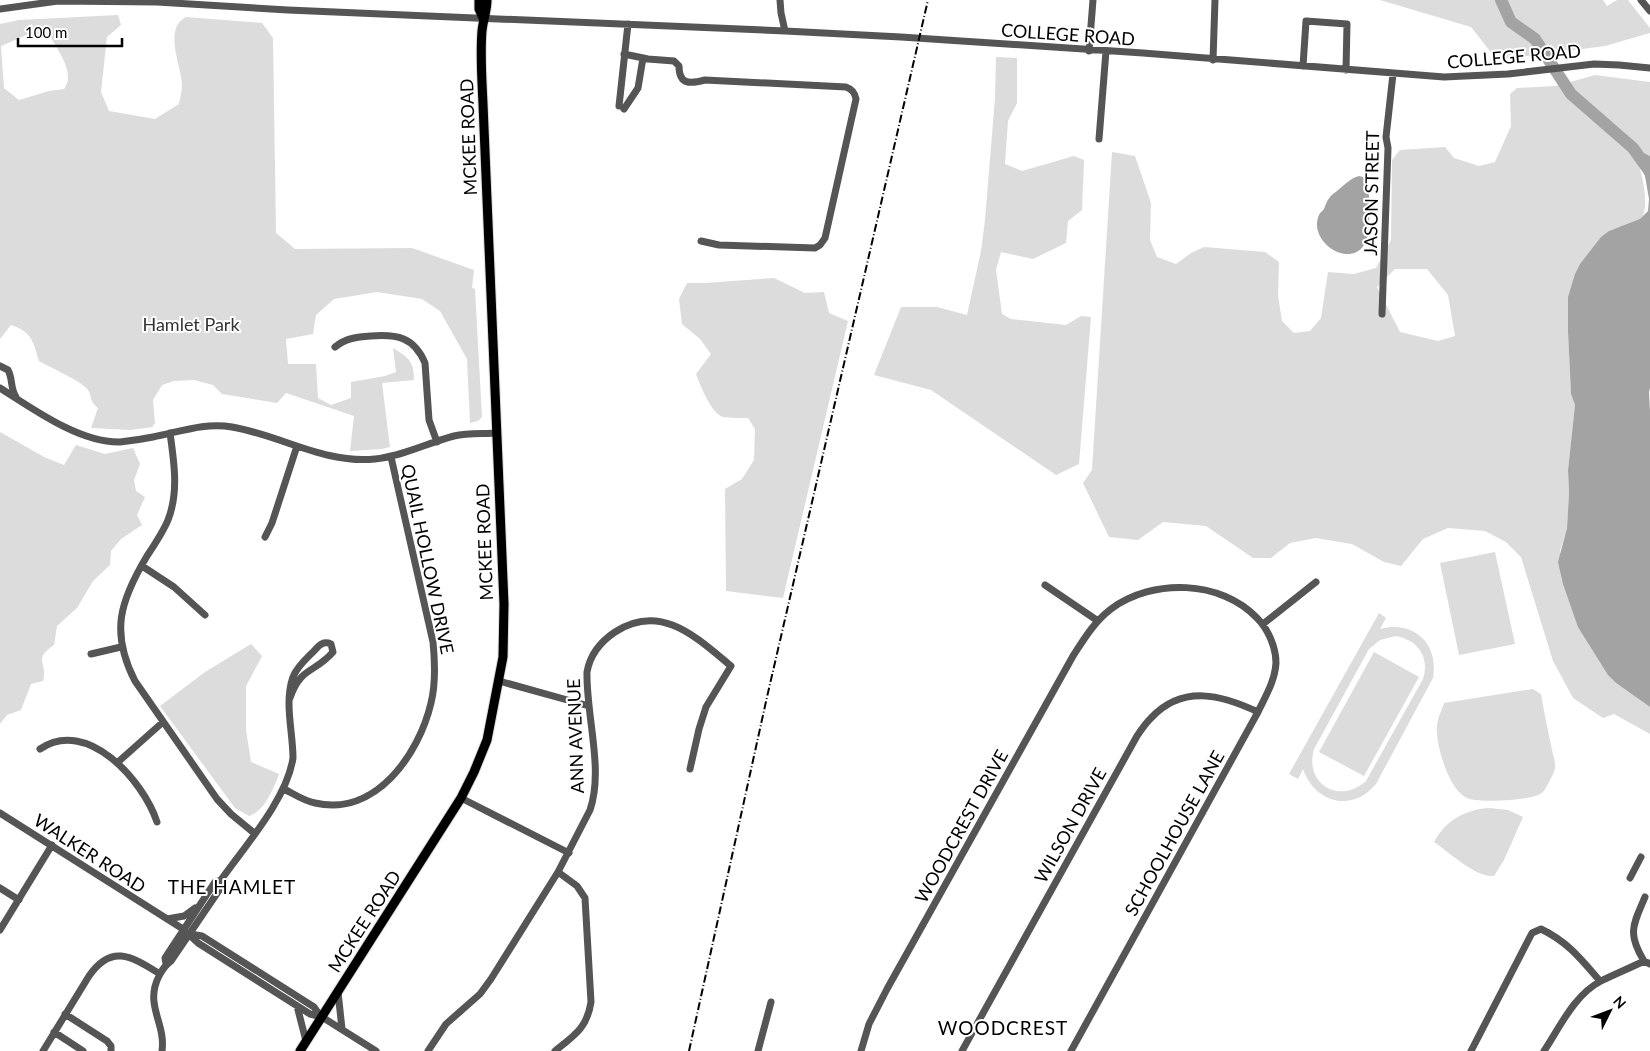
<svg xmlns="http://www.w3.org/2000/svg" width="1650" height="1051" font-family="Lato,sans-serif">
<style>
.green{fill:#dcdcdc;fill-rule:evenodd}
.water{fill:#a3a3a3}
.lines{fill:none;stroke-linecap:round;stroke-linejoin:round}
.river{stroke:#a3a3a3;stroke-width:12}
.major-casing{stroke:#dbdbdb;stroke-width:11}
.minor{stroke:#555;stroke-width:7}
.major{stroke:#000;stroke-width:9}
.rail{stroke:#000;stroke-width:2;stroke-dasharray:8 2.5 1 2.5;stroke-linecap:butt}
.labels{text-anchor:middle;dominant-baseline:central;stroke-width:4;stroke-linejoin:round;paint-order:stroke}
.street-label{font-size:18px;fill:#000;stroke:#fff}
.park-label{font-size:18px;fill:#333;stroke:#fff}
.neighbourhood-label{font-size:19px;letter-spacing:1px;fill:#000;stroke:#fff}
</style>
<rect width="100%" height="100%" fill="#fff"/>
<path class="green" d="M1380,0H1603L1607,6L1617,0H1628L1650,28V33L1605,46L1497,60L1471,27Z
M118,15L121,25L107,37L101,92L109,111L155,119L179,104C180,98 182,91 182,84C181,65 163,29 186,17L262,23L273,38L276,233L295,249L412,248L474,270L472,288L475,289L482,417L478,421L470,423L467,359L440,311L422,299L377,292L334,299L316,315L313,334L286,339L288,364H316L318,398L331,405L351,398V382L385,376L396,372L393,348C409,358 414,361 414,380L382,383L390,447L382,449L350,451L354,416L286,393L277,403L222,394L213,385L194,380L174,381L162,385L153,400L155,424L153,425V427L130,430L91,428L98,408C88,399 93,398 88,390C82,381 49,367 39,361C33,341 32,332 11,325L0,339V24L19,20ZM31,33L50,36C58,51 76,73 64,89L49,91L19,100L4,88L1,46Z
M996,57L1017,58V103L1008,121L1005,164L1022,171L1074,156L1084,160L1082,210L1068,221L1066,243L1033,259L1001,252L996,270L1002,314L1011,319L1066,325L1081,316L1091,317L1079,464L1056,475L931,390L874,375L901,307H937L967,315L981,251L985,220L995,98Z
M1595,75L1650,82V156L1633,149C1641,167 1650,202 1642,218C1634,225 1619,227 1609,231L1568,332L1571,394L1575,405L1568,470L1569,493L1567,528L1560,551L1616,683L1650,707V734L1614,714L1603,718L1573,698L1553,661L1521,557L1506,542L1485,531L1448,528L1423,539L1401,566L1384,562L1352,544L1316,538L1290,543L1271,558H1253L1206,526L1163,522L1138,540L1109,537L1083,483L1092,470L1112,152L1135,156L1151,203L1150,240L1157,257L1176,264L1191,253L1204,247L1265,252L1279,262L1278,296L1282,321L1294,333L1310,331L1321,318L1328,272L1354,274L1376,268L1391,240L1392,160L1400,150L1445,147L1454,158L1479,166L1495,162L1511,126L1510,94L1517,88L1556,86ZM1395,269H1427L1448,295L1455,336L1438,341L1400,332L1377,287Z
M774,278L805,293L824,292L829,313L848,321L783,598L726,591L725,489L742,479L754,460L755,429L748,418C740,418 731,418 723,417C711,413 700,385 696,374L711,354L700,339L682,324L679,299L687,283H705Z
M0,432L44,457L64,465L76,445L105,454L133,448L140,464L134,480L136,491L145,497L137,515L142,525L121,539L111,551L110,565L93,581L77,608L57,626L54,645C32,660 48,662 43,681L31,684L21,710L7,715L0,724Z
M1495,552L1515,644L1459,655L1440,563Z
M1379,613L1386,618L1380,629C1414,620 1439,644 1433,678L1376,784C1352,813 1315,803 1303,769L1298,779L1289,774ZM1396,636C1418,640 1430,657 1423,679L1366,781C1339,805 1304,784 1314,749L1369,649L1380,640Z
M251,644L262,656L246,686V730L251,762L279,774C274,788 264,812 249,816L235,808L160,706L205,672Z
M1374,652L1419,677L1364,776L1319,752Z
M1533,689L1541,694C1544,712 1548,731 1552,750C1553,755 1556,763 1555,768C1555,772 1545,790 1543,792C1535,801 1475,804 1465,797C1448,787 1435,743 1437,725C1438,717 1442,710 1444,703Z
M1490,808L1508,810L1523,817L1504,860L1494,876C1476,878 1449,852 1434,842C1446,820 1466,809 1490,808Z"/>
<path class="water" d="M1633,148L1650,156V388L1649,392L1650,412V707L1616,683L1608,675L1578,627L1563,584L1558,562L1567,528L1569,493L1568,470L1575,405L1571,394L1568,332V297L1575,274L1580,264L1601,237L1609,231L1640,219L1648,211L1649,199L1645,176Z
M1359,176L1363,177C1372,190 1369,211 1369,226C1367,279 1305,246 1319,215C1320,212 1323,211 1324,209C1327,201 1329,196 1337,191C1344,185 1351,178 1359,176Z"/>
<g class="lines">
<path class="river" d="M1501,0L1511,22L1535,39L1571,94L1633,148L1650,172"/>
<g class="major-casing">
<path id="major" d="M479,0V9L483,18
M300,1051L461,798L474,772L487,740L503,657L504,604L483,104C482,80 480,55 482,31C483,20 487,11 487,0"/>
</g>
<path class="minor" d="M780,0L781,13L785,31
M1641,0L1650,11
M0,9L58,1L157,2L288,10L785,31L901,37L1143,53L1444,77L1508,74L1594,64L1619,65L1650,68
M1089,51L1093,0
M624,54L648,59L674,61L679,66C679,85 690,84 705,80L846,87C852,89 855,93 856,99L825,238L820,245L815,248L719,245L701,241
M1213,60L1215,0
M1303,66L1306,21L1347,24L1346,70
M619,106L628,24
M624,109L638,88L643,58
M1099,139L1106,51
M1382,314L1388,148L1386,137L1393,74
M335,347C346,338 357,337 371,336C397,334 414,337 425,363L429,420L437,442
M0,366L8,370C13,379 10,388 16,397
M0,388C33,409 80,443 120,442C130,441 143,439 153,437C179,432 205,422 232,427C280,435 324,464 375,459C403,456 427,443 454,436C468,433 482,434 496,433
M170,433C174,462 179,492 168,520C163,532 155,544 147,556C120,601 110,632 135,681L217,799L231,814L254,833
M265,537L272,523L297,446
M142,566L174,587L205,615
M1045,585L1098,621
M1263,624L1316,582
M91,654L121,647
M499,681L589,706
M40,749C87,717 143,780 157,822
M118,762L163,722
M284,789C294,794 304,801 315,803C376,817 419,754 431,703C436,683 435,662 433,642L391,457
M461,798L569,853
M0,813L183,929L198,943L310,1014L322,1017L376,1051
M1630,878L1641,857
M0,888L19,900
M167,919L184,916L195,908
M0,930L52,845
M190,934L202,936L314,1007L321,1017
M1644,961C1627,933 1633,925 1645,897
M166,964L165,958L215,882L221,880C245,846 287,799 293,758C293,732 284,702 293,677C297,667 305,660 312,653C318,647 322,640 331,644L333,652C315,673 300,667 290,698
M338,992L342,1029
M297,1006L306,1041
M65,1014L107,1041L111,1046V1051
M54,1032L83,1051
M43,1051L89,976C112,943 132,957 160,974
M162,1051C166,1023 144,1005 159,976C162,970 165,965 171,961L222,886L221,880
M428,1051L446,1024L480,994L491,979L558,872L590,810C604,769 586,716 587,672C590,655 600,642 615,632C661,602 697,638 731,666L706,707L699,729L690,769
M555,1051C575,1035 587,1028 591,1002L585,898L577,886L558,872
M758,1051L771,1002
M861,1051L869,1024L887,989L1073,656C1084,639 1094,622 1111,609C1153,578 1221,580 1257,618C1268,629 1276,647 1276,663C1275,681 1265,697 1258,712L1071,1051
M962,1051L1137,736C1141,730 1146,723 1151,718C1183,684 1222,695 1258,712
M1471,1051L1532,933L1541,929C1568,942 1581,959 1600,981
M1544,1051C1560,1027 1574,995 1601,981C1615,974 1630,968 1644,961L1650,964"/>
<use href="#major" class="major"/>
<path class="rail" d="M689,1051L767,697L928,0"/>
</g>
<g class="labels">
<g class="street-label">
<text transform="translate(1068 34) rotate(4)">COLLEGE ROAD</text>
<text transform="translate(1514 56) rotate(-5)">COLLEGE ROAD</text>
<text transform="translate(468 137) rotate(-92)">MCKEE ROAD</text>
<text transform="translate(1371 193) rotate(-89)">JASON STREET</text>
<text transform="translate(484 542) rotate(-92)">MCKEE ROAD</text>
<text transform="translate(428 559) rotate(78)">QUAIL HOLLOW DRIVE</text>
<text transform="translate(575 736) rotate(-92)">ANN AVENUE</text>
<text transform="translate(1070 825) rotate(-61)">WILSON DRIVE</text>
<text transform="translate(961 826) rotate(-61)">WOODCREST DRIVE</text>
<text transform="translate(1174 833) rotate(-61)">SCHOOLHOUSE LANE</text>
<text transform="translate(90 853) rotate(33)">WALKER ROAD</text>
<text transform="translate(364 921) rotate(-57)">MCKEE ROAD</text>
</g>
<g class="park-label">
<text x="191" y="324">Hamlet Park</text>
</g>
<g class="neighbourhood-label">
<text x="232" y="886">THE HAMLET</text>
<text x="1003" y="1027">WOODCREST</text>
</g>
</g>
<g transform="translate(1610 1011) rotate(48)" stroke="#ffffff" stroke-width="4" paint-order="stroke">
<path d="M0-4L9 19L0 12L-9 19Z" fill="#000000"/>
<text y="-8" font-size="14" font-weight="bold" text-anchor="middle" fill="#000000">N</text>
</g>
<path d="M18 38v8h104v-8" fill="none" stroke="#000000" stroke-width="2.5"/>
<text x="25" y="38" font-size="15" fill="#000000" stroke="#ffffff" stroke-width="4" paint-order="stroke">100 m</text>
</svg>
